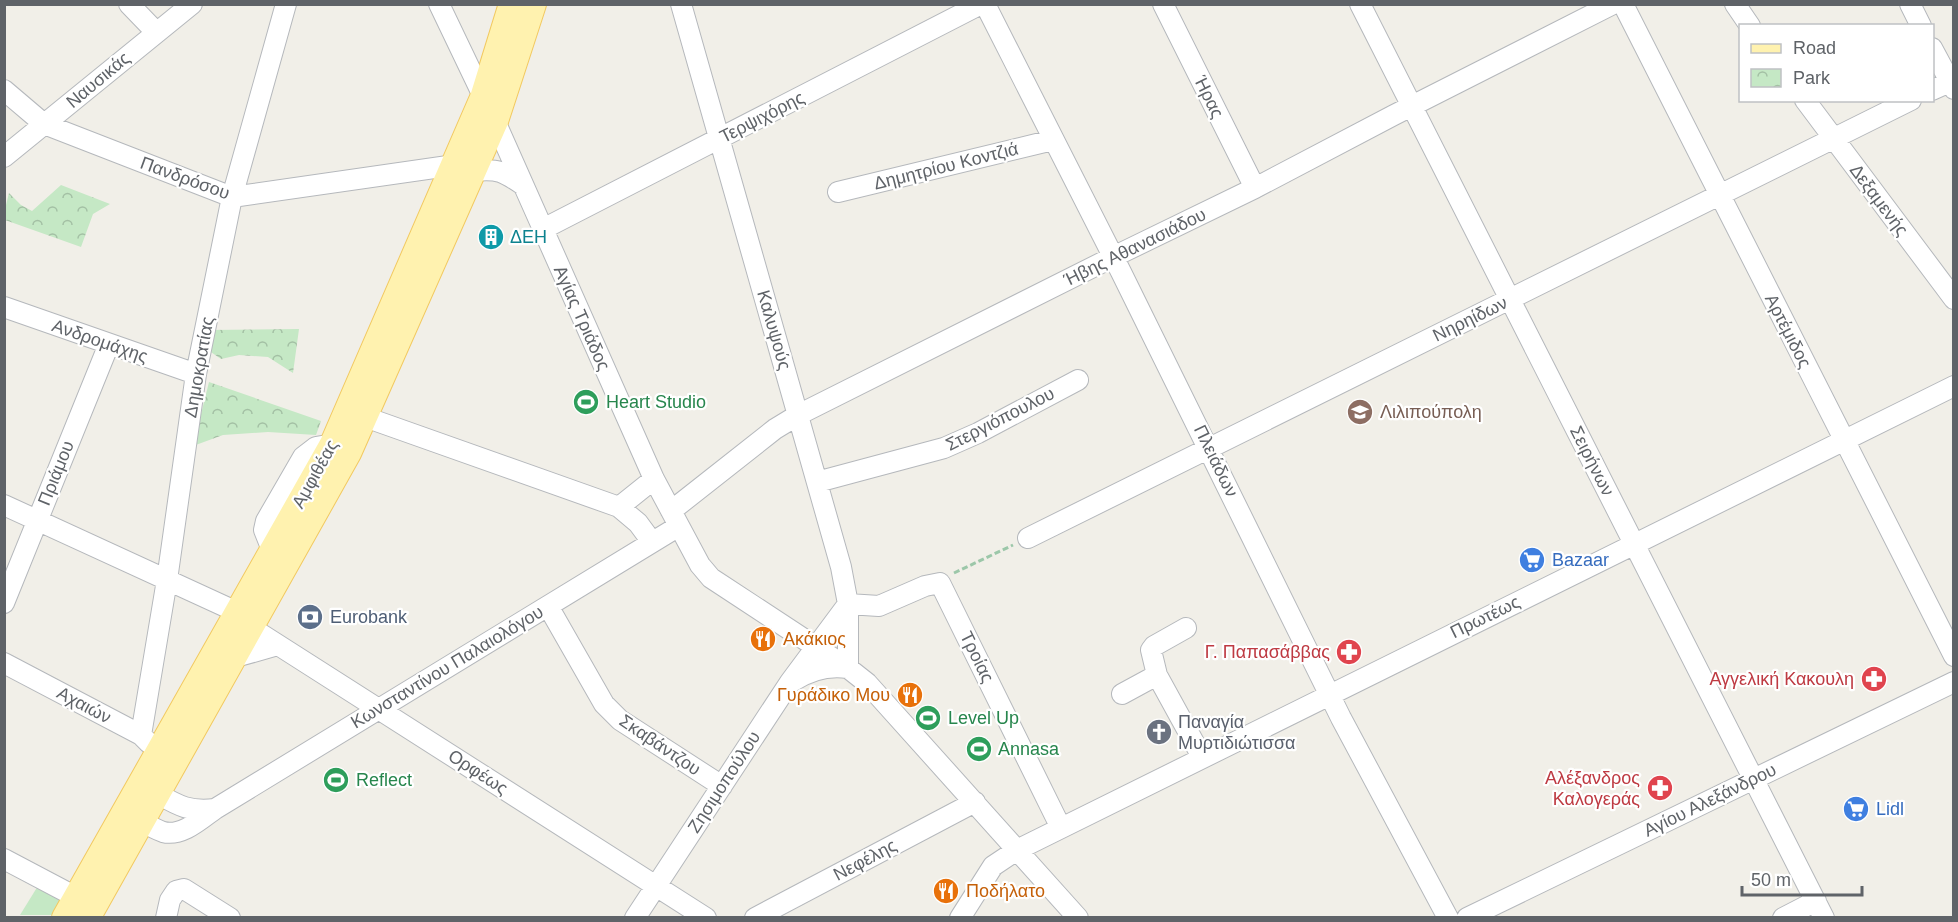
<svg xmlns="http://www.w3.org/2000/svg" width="1958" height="922" font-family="Helvetica,sans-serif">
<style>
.grass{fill:#c5e8c5}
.park{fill:url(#park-crowns)}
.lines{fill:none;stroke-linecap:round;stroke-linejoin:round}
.minor-casing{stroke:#b5b8bc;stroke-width:22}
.major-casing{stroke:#f2c960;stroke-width:28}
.path{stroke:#9cc7a9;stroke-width:3;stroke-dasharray:6 3;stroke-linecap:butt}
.minor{stroke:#fff;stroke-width:20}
.major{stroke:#fff2af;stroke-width:26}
.labels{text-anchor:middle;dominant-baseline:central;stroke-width:4.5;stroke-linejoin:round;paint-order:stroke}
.street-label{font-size:18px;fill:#5f6368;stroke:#fff}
.culture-label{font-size:18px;fill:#0d838f;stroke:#fff;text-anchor:start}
.leisure-label{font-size:18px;fill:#27864d;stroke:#fff;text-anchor:start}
.education-label{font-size:18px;fill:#785e54;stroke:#fff;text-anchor:start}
.shop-label{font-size:18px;fill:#366cbe;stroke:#fff;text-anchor:start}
.service-label{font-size:18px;fill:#4e5e75;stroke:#fff;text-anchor:start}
.food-label{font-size:18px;fill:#c56008;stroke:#fff;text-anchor:start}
.health-label{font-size:18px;fill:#be3a42;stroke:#fff;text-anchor:end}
.worship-label{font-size:18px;fill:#5b616d;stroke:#fff;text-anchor:start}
</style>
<defs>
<pattern id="park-crowns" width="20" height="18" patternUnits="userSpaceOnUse" patternTransform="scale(1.5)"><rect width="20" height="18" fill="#c5e8c5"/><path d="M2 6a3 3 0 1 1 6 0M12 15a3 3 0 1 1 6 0" fill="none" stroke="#a3c0a4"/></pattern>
</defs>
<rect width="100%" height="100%" fill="#f1efe8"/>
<path class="grass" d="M41,881L65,894L53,915H20Z"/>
<path class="park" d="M61,185L110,204L93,214L81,247L5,220V209L9,193L21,205L32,211Z
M299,329L293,373L268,357L239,355L221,359L208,350L209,330Z
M209,382L321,421L316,435L268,432L223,435L193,446Z"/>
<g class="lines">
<g class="minor-casing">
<path id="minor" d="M129,4L156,32
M439,4L495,121L654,479L700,565L711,578L848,668L867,683L1078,918
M681,4L841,567L848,604V668
M985,4L1121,272L1341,718L1448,918
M1163,4L1255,188
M1360,4L1824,918
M1623,4L1954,656
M1735,4L1750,26
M1910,4L1921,26
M1932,48L1954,89
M4,90L44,124L232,197L455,165
M1932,90L1954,80
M1805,100L1954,299
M4,157L192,4
M474,171C498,168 504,172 523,185
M838,192L1053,140
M543,229L981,4
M4,307L196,374
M365,417L619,507L638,523L652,542
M817,482L944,448L978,433L1078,380
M4,505L237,612
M619,507L654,479
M671,511L775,429L798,415L1113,257L1255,188L1394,115L1613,4
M1028,538L1911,100
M272,550L264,530L266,521L303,457L316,447L333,444
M4,603L109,344
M848,604L879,606L925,586L940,583L1061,828
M548,606L604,704L620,720L722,786
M250,627L706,918
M1186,628L1154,646L1151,650L1157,675L1202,757
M232,658L278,645
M4,663L141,735L149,743
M793,681C810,670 828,665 848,668
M1122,694L1157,675
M141,735L167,580L196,374L232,197L286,4
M145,796L156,793C179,806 189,812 215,809
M141,821C148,825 155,829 163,832C182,837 201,819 215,809L679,526
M4,859L76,897
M166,918L170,900L176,891L184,889L230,918
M635,918L790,682L848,604
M755,918L975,802
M960,918L993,866L1017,850L1954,386
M1467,918L1954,682
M1783,918L1816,901"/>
</g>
<g class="major-casing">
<path id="major" d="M65,918L333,444L483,98L512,4
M87,918L348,453L495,121L533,4"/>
</g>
<path class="path" d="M954,573L1013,545"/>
<use href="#minor" class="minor"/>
<use href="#major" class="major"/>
</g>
<defs>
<g id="building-disc" transform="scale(1.35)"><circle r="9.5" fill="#0f9aa8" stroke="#fff"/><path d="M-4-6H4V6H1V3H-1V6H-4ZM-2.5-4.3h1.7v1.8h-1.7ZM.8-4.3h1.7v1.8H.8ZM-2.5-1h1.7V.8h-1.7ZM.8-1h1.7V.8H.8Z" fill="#fff"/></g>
<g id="stadium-disc" transform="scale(1.35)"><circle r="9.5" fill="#2e9e5b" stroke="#fff"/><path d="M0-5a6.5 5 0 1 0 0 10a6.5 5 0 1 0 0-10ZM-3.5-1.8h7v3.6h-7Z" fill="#fff"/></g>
<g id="school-disc" transform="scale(1.35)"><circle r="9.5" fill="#8d6e63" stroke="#fff"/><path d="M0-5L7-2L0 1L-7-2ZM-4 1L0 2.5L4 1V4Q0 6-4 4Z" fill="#fff"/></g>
<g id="supermarket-disc" transform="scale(1.35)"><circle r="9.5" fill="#3f7fe0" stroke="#fff"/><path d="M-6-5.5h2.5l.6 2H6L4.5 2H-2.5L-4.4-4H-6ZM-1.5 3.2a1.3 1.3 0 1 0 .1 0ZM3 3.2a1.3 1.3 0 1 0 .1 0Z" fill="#fff"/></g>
<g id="bank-disc" transform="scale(1.35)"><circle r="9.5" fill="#5c6f8a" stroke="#fff"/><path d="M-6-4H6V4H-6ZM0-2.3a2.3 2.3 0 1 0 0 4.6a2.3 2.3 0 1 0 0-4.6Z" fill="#fff"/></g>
<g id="restaurant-disc" transform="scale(1.35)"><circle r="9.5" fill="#e8710a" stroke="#fff"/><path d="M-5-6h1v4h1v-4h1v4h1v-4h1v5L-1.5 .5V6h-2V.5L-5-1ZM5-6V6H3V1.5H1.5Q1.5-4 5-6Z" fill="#fff"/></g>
<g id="pharmacy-disc" transform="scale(1.35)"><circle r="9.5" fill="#e0444e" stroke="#fff"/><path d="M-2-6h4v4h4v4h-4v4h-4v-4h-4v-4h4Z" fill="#fff"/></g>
<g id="church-disc" transform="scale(1.35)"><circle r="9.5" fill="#6b7280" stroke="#fff"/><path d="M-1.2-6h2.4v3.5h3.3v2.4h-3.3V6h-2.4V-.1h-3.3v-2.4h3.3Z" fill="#fff"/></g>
</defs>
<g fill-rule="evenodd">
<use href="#building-disc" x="491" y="237"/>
<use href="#stadium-disc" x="586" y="402"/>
<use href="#school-disc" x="1360" y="412"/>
<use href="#supermarket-disc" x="1532" y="560"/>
<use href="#bank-disc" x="310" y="617"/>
<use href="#restaurant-disc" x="763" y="639"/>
<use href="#pharmacy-disc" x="1349" y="652"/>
<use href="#pharmacy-disc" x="1874" y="679"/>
<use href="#restaurant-disc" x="910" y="695"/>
<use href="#stadium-disc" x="928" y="718"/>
<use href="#church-disc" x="1159" y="732"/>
<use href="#stadium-disc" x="979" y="749"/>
<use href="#stadium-disc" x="336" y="780"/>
<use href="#pharmacy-disc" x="1660" y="788"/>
<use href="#supermarket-disc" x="1856" y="809"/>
<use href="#restaurant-disc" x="946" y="891"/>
</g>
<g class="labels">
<g class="street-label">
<text transform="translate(98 80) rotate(-40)">Ναυσικάς</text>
<text transform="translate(1209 97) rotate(64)">Ήρας</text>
<text transform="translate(762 117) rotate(-27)">Τερψιχόρης</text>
<text transform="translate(946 166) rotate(-14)">Δημητρίου Κοντζιά</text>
<text transform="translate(185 178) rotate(20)">Πανδρόσου</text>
<text transform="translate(1879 200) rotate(53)">Δεξαμενής</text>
<text transform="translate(1135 247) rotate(-26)">Ήβης Αθανασιάδου</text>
<text transform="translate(582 318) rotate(66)">Αγίας Τριάδος</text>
<text transform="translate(1470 319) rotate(-26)">Νηρηίδων</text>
<text transform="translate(774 330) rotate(74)">Καλυψούς</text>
<text transform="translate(1788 331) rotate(63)">Αρτέμιδος</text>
<text transform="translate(100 341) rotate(19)">Ανδρομάχης</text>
<text transform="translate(199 367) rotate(-80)">Δημοκρατίας</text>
<text transform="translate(1000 419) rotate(-27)">Στεργιόπουλου</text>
<text transform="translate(1216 461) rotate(64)">Πλειάδων</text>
<text transform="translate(1592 461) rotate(63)">Σειρήνων</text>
<text transform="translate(56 473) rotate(-68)">Πριάμου</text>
<text transform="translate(315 474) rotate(-61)">Αμφιθέας</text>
<text transform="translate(1485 617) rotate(-26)">Πρωτέως</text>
<text transform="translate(977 657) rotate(64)">Τροίας</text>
<text transform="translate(447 667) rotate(-31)">Κωνσταντίνου Παλαιολόγου</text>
<text transform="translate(84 705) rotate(28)">Αχαιών</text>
<text transform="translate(660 745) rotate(34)">Σκαβάντζου</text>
<text transform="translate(478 772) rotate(33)">Ορφέως</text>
<text transform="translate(724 782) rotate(-57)">Ζησιμοπούλου</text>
<text transform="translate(1710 800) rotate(-26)">Αγίου Αλεξάνδρου</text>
<text transform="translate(865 860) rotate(-28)">Νεφέλης</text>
</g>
<g class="culture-label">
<text x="510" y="237">ΔΕΗ</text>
</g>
<g class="leisure-label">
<text x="606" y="402">Heart Studio</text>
<text x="948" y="718">Level Up</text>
<text x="998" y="749">Annasa</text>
<text x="356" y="780">Reflect</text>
</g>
<g class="education-label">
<text x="1380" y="412">Λιλιπούπολη</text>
</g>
<g class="shop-label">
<text x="1552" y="560">Bazaar</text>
<text x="1876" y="809">Lidl</text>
</g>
<g class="service-label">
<text x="330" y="617">Eurobank</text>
</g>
<g class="food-label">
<text x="783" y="639">Ακάκιος</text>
<text x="890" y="695" text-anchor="end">Γυράδικο Μου</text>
<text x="966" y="891">Ποδήλατο</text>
</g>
<g class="health-label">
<text x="1330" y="652">Γ. Παπασάββας</text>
<text x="1854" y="679">Αγγελική Κακουλη</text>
<text x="1640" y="778">Αλέξανδρος<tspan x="1640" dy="21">Καλογεράς</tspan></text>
</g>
<g class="worship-label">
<text x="1178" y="722">Παναγία<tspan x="1178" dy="21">Μυρτιδιώτισσα</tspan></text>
</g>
</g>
<rect width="1958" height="922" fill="none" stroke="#5f6368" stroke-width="12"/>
<rect x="1739" y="24" width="195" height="78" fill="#ffffff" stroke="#bfc1c3" stroke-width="1.5"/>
<rect x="1751" y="44" width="30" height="9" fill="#fff2af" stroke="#bfc1c3" stroke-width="1.5"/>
<text x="1793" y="54" font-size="18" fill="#5f6368">Road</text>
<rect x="1751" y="69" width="30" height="18" fill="url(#park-crowns)" stroke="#bfc1c3" stroke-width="1.5"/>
<text x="1793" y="84" font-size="18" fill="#5f6368">Park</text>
<path d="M1742 886v9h120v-9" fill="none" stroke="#5f6368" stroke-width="3"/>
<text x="1751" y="886" font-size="18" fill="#5f6368" stroke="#ffffff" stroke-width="4.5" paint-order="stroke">50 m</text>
</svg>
